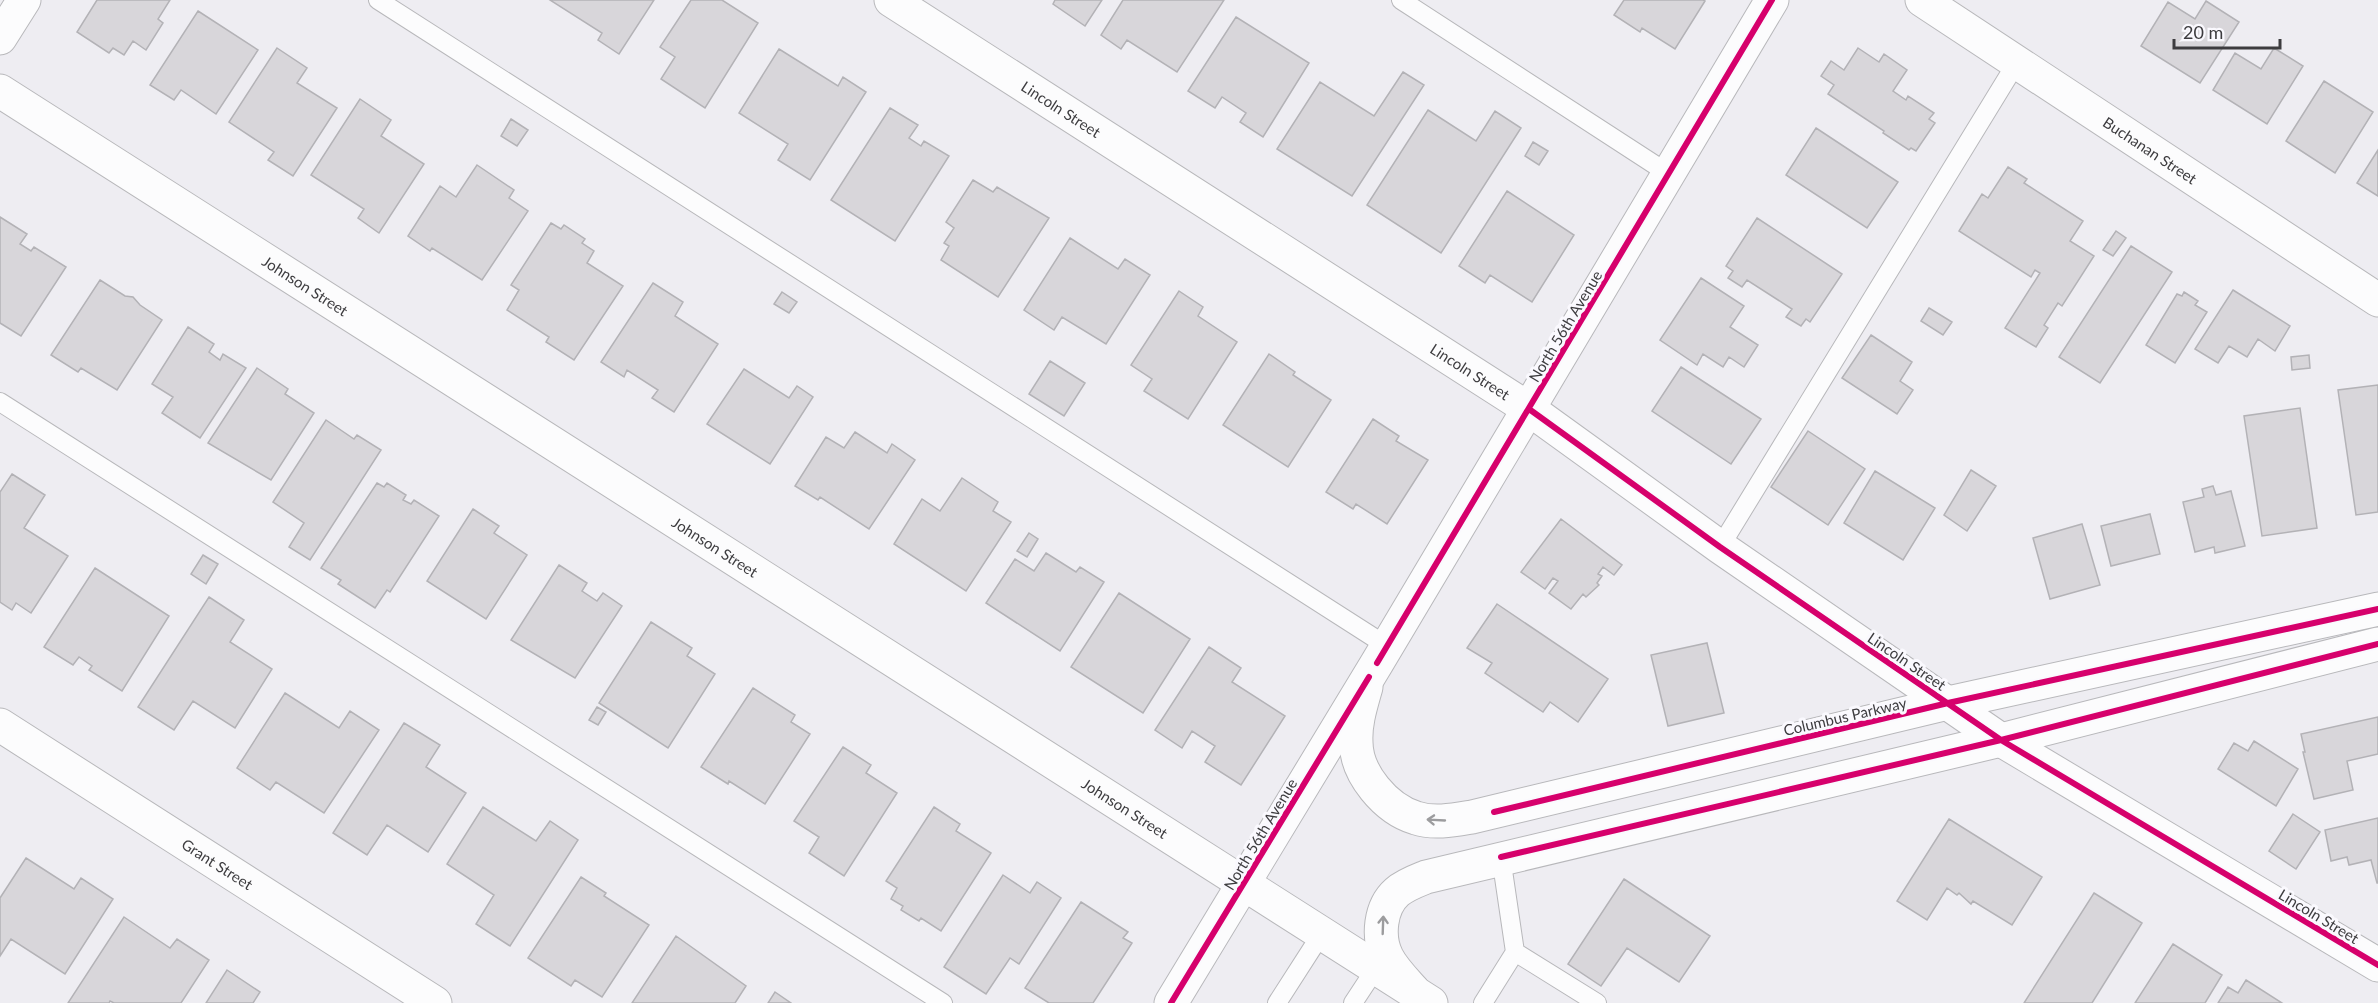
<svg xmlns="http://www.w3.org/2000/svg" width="2378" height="1003" font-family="Lato,sans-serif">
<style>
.building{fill:#d8d6da;stroke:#b3b2b6;stroke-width:1.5}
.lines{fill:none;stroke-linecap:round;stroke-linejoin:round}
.service-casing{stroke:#b8b8bb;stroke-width:20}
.minor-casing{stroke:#b8b8bb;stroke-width:35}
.tertiary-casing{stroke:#b8b8bb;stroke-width:35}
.service{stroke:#fcfcfd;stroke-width:18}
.minor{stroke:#fcfcfd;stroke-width:33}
.tertiary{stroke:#fcfcfd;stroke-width:33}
.cycleway-casing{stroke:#faf9fe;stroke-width:10}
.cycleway{stroke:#d6006c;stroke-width:6}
.oneway{stroke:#9c9c9e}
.labels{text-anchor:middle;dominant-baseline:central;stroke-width:6;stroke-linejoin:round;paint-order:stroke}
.street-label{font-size:15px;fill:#3d3c3f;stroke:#faf9fe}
</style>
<rect width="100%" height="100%" fill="#eeedf2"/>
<path class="building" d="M97,0H170L158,19L163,23L146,50L133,41L124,55L113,48L109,53L77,32Z
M550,0H654L619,54L598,40L602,33Z
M691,0H722L758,23L705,108L661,79L675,57L660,47Z
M1055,0H1102L1085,26L1053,4Z
M1123,0H1224L1177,72L1127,40L1121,49L1101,35Z
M1624,0H1703L1705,1L1675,49L1642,28L1640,32L1614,15Z
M2206,1L2239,22L2200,83L2141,46L2168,2L2195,19Z
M198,11L258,50L216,114L181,90L174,100L150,85Z
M1236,17L1309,63L1263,137L1240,122L1246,113L1222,97L1215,108L1188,91Z
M277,48L307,68L297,83L337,108L293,176L268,160L274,152L229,122Z
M1858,48L1879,62L1884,54L1907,70L1893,91L1906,100L1908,96L1934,113L1929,119L1935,123L1916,151L1911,148L1909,150L1883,133L1884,131L1828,94L1834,85L1821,76L1831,61L1844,70Z
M2274,48L2303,66L2267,124L2213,90L2235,53L2261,69Z
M779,49L838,86L843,77L866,92L810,180L778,160L788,144L739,113Z
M1403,72L1424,85L1352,196L1277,149L1320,82L1374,116Z
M2324,81L2373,112L2335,173L2286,141Z
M360,99L391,120L381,136L424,164L379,233L358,218L364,209L311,175Z
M890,108L918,125L909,138L921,146L924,141L949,156L895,241L831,200Z
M1428,110L1476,141L1495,111L1521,128L1441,253L1367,205Z
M511,119L528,130L517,146L501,136Z
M1816,128L1898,182L1867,228L1786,175Z
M1533,142L1548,151L1539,165L1525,156Z
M2378,150V196L2357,183Z
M477,165L514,190L509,198L528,211L482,280L432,248L430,251L408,236L440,186L456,197Z
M2008,167L2027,179L2024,183L2083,221L2070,241L2094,256L2062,306L2058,303L2044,325L2048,328L2036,347L2005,328L2040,273L2035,270L2031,277L1959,231L1982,194L1988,198Z
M973,180L993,192L997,187L1049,218L998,297L941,260L949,246L944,243L954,228L946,222Z
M1507,191L1574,235L1532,302L1490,275L1485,283L1459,266Z
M0,217L27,234L20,244L31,251L34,247L66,267L21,336L0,323Z
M1757,218L1842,274L1810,322L1806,319L1801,326L1786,317L1792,309L1747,280L1742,287L1728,278L1733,271L1726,266Z
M551,223L561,229L564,225L585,239L582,243L594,251L587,263L623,286L574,360L546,342L549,337L507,310L519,290L511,285Z
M2116,231L2126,238L2113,256L2103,250Z
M1070,238L1118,269L1125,259L1150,275L1106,344L1062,317L1054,330L1024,310Z
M2131,246L2172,272L2100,383L2059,357Z
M1701,278L1744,306L1730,327L1758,345L1744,367L1729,357L1723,367L1703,354L1697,365L1660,340Z
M100,280L125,296L133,297L140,305L162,320L117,390L81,368L78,372L51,355Z
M653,283L683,302L675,316L718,344L674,412L652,398L658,390L627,370L624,377L601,362Z
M2233,290L2290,326L2275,351L2258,339L2247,357L2229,346L2218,363L2195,349Z
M1179,291L1203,307L1198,316L1237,342L1188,419L1144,391L1152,379L1131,365Z
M782,292L797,302L789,313L774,304Z
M2184,292L2198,301L2195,305L2207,312L2175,363L2146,345L2177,294L2182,296Z
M1929,308L1952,322L1943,335L1921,321Z
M188,327L214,344L209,352L220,360L223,354L246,368L200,438L162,413L173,397L152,384Z
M1871,335L1912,362L1900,381L1913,390L1897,414L1842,378Z
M1269,354L1295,372L1293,375L1331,400L1288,467L1223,425Z
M2309,355L2310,368L2292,370L2291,357Z
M1050,361L1085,383L1064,416L1029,394Z
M1681,367L1761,419L1731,464L1652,411Z
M257,368L288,389L285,394L314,413L271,480L208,443Z
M744,369L789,398L797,386L813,397L770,464L707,424Z
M2378,385V512L2356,515L2338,390Z
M2300,408L2317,528L2262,536L2244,416Z
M1373,419L1399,436L1396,441L1428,460L1387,524L1356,504L1353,509L1326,492Z
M326,420L354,439L357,435L381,450L310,560L289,547L304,523L273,502Z
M1808,431L1865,469L1828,525L1771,487Z
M855,432L887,453L892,444L915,460L869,529L820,497L818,500L795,486L826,437L844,448Z
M1971,470L1996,486L1967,531L1944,515Z
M1875,471L1935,508L1903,560L1844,523Z
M12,474L45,495L24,528L68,556L31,613L16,603L12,610L0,602V492Z
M962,478L998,502L993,511L1011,522L966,591L894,544L922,499L940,511Z
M377,483L384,487L387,483L406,495L403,500L411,504L414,500L439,516L390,592L387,590L375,608L338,584L341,580L321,568Z
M2213,486L2216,495L2231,491L2245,546L2215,553L2214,547L2195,552L2183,502L2204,497L2202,489Z
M473,509L499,526L494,533L527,555L486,619L427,581Z
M2150,514L2160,554L2111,566L2101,526Z
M1561,519L1622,565L1614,575L1603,567L1598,574L1602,576L1597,583L1599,585L1586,597L1583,594L1571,609L1549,593L1558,581L1553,578L1545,589L1521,572Z
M2082,524L2100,585L2050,599L2033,538Z
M1029,533L1038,539L1027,557L1017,551Z
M1046,553L1076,572L1080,567L1104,582L1060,651L986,603L1015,559L1034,571Z
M203,555L218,564L206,584L191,574Z
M559,565L587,583L582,591L597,601L603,593L622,606L575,678L511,640Z
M95,568L169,616L122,691L89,670L92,666L79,657L73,665L44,647Z
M1119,593L1190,639L1143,713L1071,667Z
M209,597L244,620L230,642L272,669L235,728L193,701L174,730L138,707Z
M1497,604L1608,679L1578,722L1550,702L1543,712L1485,673L1492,663L1467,648Z
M651,622L692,648L687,656L715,674L668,748L599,703Z
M1707,643L1724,713L1668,726L1651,655Z
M1209,647L1241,668L1232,682L1285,716L1241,785L1205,762L1215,746L1192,731L1182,748L1155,730Z
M753,688L795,715L791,722L810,734L765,804L729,781L728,784L701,767Z
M285,693L339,728L350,711L379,730L324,813L276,782L270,790L237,768Z
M597,707L606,712L598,725L589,720Z
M2378,717V754L2347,761L2353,790L2314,799L2303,752H2305L2301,734Z
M404,723L440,745L426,767L466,793L428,852L387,825L367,855L333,833Z
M2254,741L2298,769L2276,806L2218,769L2234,743L2248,751Z
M843,747L871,765L866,773L897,793L844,876L809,853L819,837L794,821Z
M483,807L536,841L550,821L578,840L510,946L476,924L494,895L447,864Z
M934,807L960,824L956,831L991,853L941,931L921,918L919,921L901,910L903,906L891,899L897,888L886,881Z
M2293,814L2320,832L2296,869L2269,851Z
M2378,818V883H2377L2371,860L2349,865L2347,857L2331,861L2325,830Z
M1949,819L2042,877L2012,925L1973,901L1971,904L1959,893L1957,895L1947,888L1927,920L1897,901Z
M26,858L74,889L81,878L113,899L65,974L11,939L0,956V898Z
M1003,875L1030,893L1037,882L1061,898L1019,964L1010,958L986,994L944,967Z
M581,877L606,893L604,896L649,925L602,997L575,980L571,986L528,958Z
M1624,879L1710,936L1679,982L1627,948L1601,986L1568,964Z
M2094,893L2142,923L2092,1003H2024Z
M1081,902L1128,932L1123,938L1132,943L1093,1003H1049L1025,988Z
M124,917L170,948L177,939L209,960L181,1003H114L110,1001L109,1003H68Z
M676,936L746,986L735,1003H632Z
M2173,944L2222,975L2205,1003H2135Z
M227,970L260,992L253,1003H206Z
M2246,980L2282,1003H2218L2228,987L2238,993Z
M775,992L791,1003H768Z"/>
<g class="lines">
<g class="service-casing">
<path id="service" d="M378,0L1387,646
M1401,0L1669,174
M0,402L943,1003
M1720,547L2017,62
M1515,952L1597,1003
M1277,1003L1322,933
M1353,1003L1376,968
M1483,1003L1515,952L1501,857"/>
</g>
<g class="minor-casing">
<g id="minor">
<path id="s1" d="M891,0L1529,409L1720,547L2001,740L2378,965"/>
<path id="s2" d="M1922,0L2378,300"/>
<path d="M0,38L24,0"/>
<path d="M1366,687C1361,705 1355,723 1356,742C1356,774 1386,809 1416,818C1434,824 1454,820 1472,817L1948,703L2378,609"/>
<path id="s3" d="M0,725L435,1003"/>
<path d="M1413,990C1404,980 1393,969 1387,957C1377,937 1380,907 1397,892C1405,885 1416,881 1426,877L2001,740L2378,644"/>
</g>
</g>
<g class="tertiary-casing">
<g id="tertiary">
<path id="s4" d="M0,91L1431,1003"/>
<path d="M1171,1003L1377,663L1772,0"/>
</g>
</g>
<use href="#service" class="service"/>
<use href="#minor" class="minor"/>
<use href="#tertiary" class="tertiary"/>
<g class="cycleway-casing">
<path id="cycleway" d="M1529,409L1720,547L2001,740L2378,965
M1377,663L1772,0
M1494,812L1948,703L2378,609
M1501,857L2001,740L2378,644
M1171,1003L1369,677"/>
</g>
<use href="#cycleway" class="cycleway"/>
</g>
<defs><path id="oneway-shaft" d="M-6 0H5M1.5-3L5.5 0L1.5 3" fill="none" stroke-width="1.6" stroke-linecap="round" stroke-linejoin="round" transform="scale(1.5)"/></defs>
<g class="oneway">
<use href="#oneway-shaft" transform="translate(1436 820) rotate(-177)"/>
<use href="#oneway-shaft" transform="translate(1383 925) rotate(-88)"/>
</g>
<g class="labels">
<g class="street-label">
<text stroke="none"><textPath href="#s1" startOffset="202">Lincoln Street</textPath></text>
<text stroke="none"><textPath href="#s2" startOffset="273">Buchanan Street</textPath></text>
<text stroke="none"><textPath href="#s4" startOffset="362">Johnson Street</textPath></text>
<text transform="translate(1565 326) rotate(-59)">North 56th Avenue</text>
<text stroke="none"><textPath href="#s1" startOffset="688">Lincoln Street</textPath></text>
<text stroke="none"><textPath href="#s4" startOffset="848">Johnson Street</textPath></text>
<text transform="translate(1907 661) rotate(34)">Lincoln Street</text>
<text transform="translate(1845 716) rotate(-13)">Columbus Parkway</text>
<text stroke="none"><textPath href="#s4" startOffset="1334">Johnson Street</textPath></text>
<text transform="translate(1260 834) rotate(-59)">North 56th Avenue</text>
<text stroke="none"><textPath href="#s3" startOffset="258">Grant Street</textPath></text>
<text transform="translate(2319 916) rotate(31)">Lincoln Street</text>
</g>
</g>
<path d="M2174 39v9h106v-9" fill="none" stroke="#3d3c3f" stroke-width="3"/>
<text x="2183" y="39" font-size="18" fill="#3d3c3f" stroke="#faf9fe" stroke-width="4.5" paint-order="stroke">20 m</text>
</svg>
